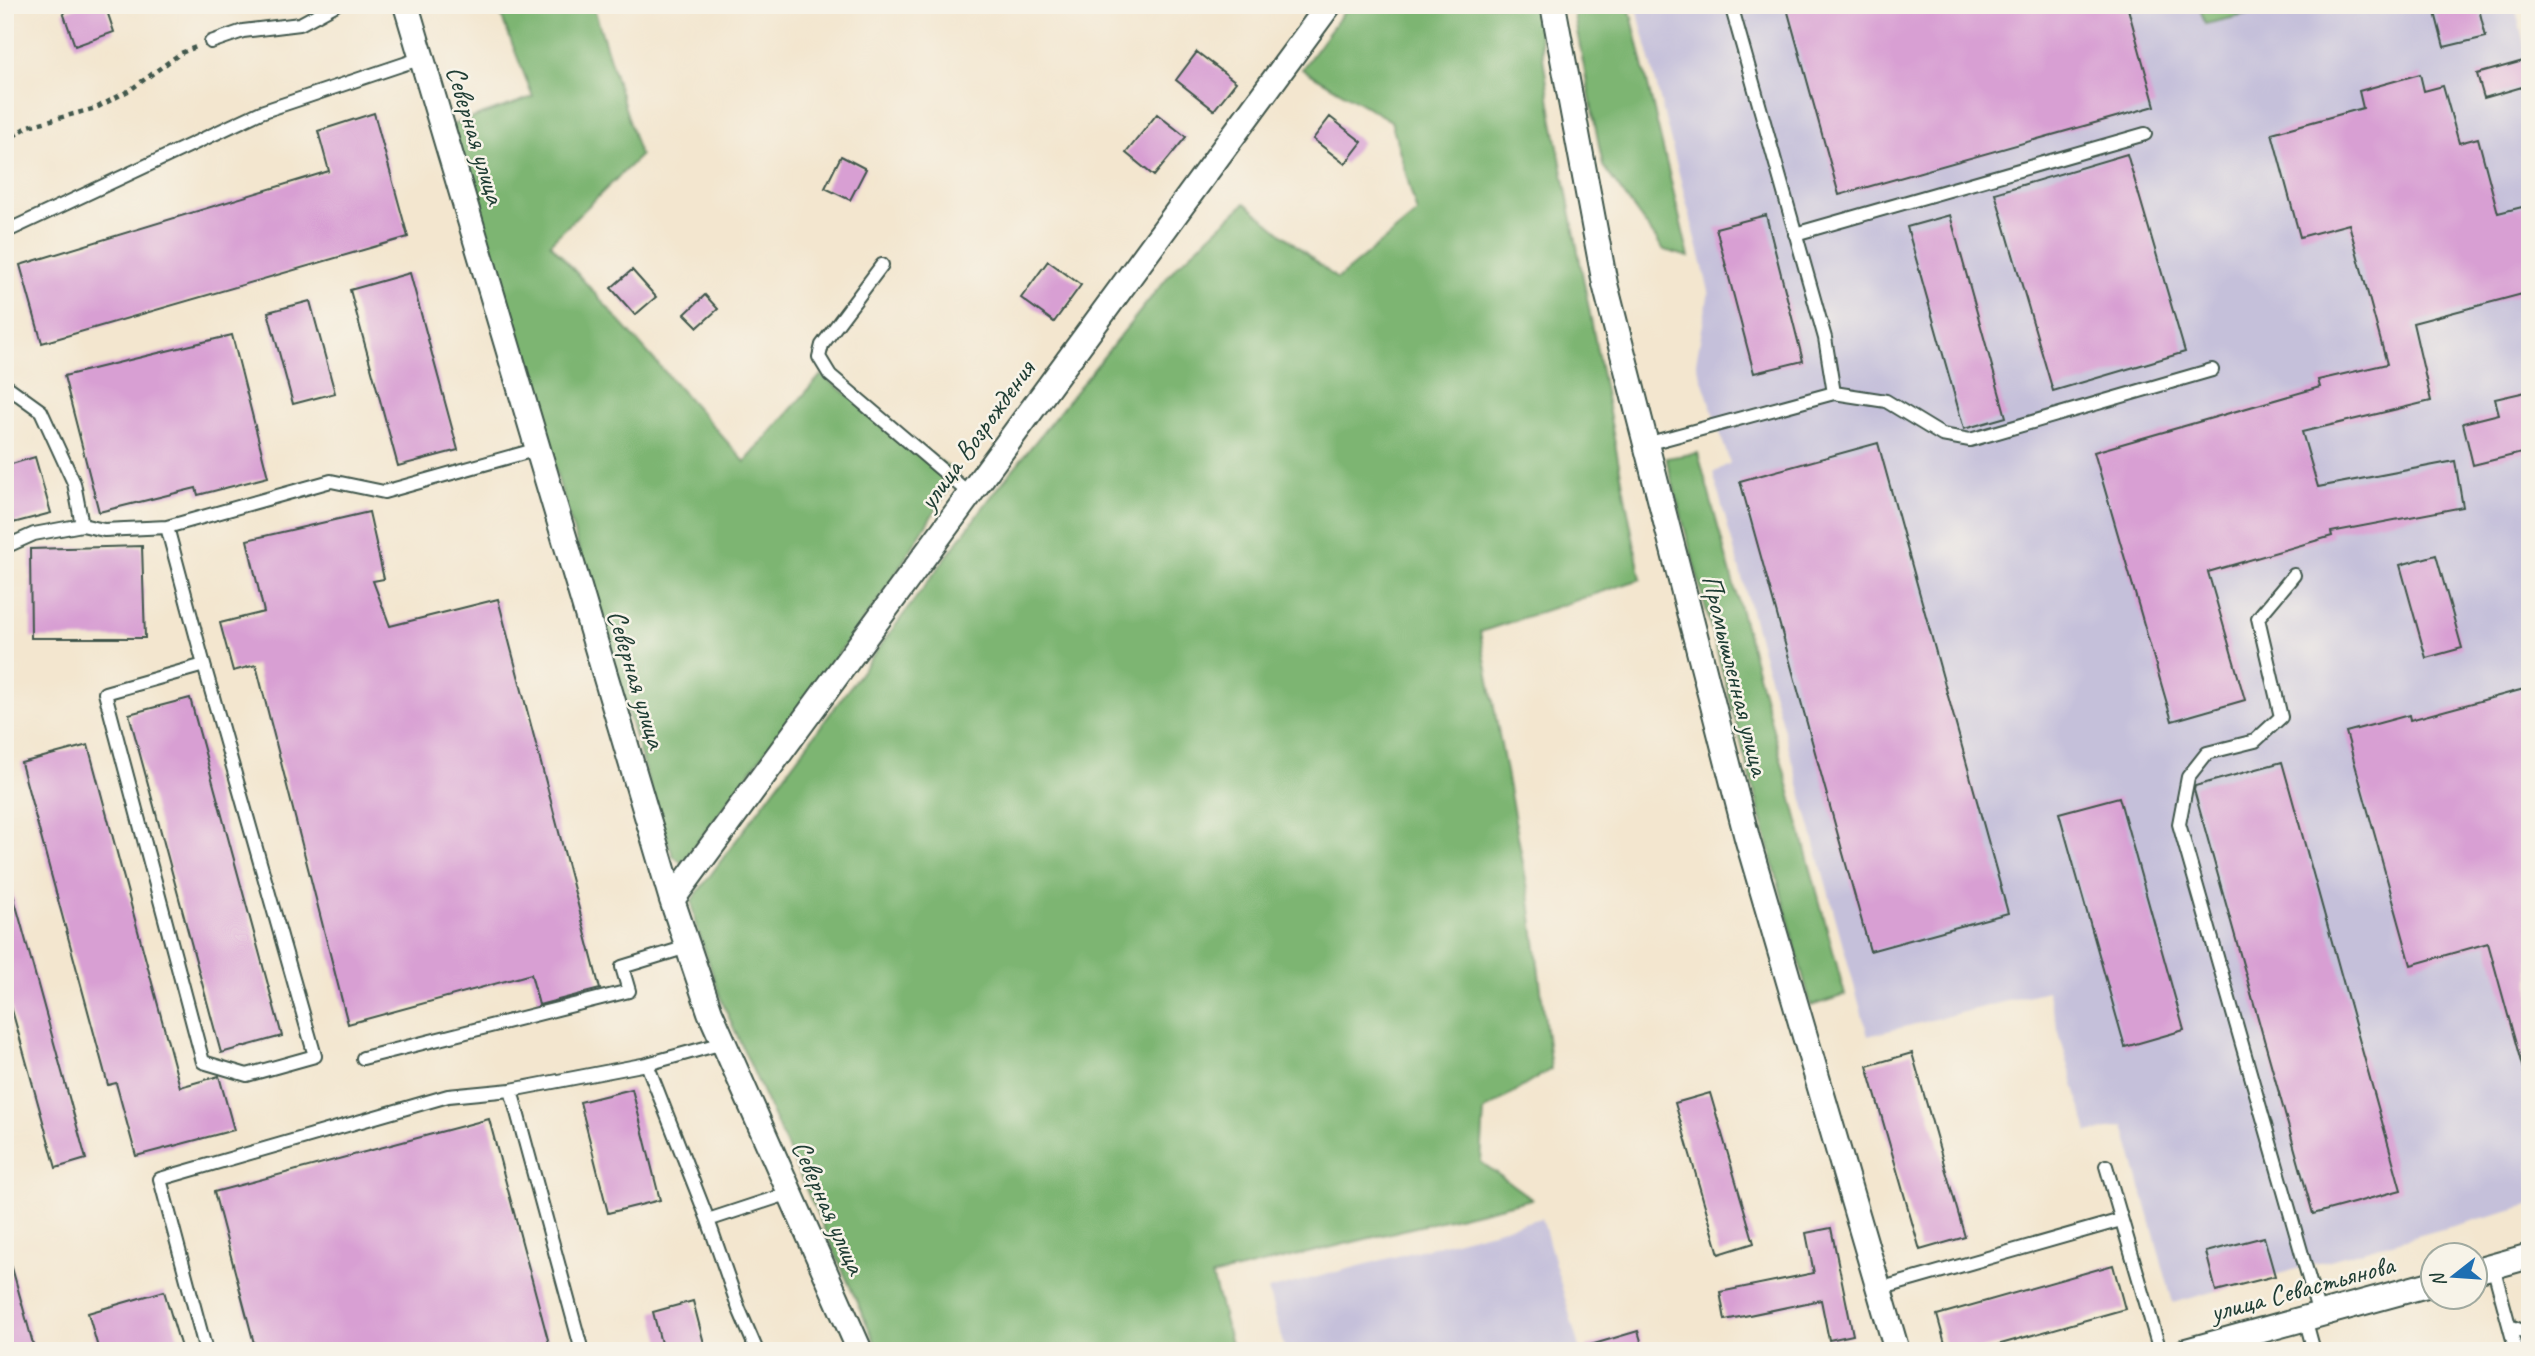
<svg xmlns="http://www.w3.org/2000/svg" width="2535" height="1356" font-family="Caveat,sans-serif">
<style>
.industrial{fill:#c5c0da}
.forest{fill:#7db572;stroke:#4e7953;stroke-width:2}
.building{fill:#d89fd3}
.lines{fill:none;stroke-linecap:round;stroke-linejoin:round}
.lane-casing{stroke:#3f564b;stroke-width:16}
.street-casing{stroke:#3f564b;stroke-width:28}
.path{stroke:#3f564b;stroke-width:4.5;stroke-dasharray:5 5;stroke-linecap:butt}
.lane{stroke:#fff;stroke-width:12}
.street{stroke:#fff;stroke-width:24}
.labels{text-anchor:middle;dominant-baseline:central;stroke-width:5;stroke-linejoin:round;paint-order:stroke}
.street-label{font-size:28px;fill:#1f3d34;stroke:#f7f3e8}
</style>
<rect width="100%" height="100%" fill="#f7f3e8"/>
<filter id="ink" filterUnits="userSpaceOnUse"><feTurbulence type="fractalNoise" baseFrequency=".0143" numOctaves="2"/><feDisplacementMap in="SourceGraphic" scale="14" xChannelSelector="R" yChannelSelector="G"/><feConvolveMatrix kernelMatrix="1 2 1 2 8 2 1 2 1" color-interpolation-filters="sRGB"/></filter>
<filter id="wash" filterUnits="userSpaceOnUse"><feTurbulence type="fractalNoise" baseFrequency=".00686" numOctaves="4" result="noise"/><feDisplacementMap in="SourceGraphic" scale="28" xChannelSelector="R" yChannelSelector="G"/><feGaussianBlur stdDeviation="1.57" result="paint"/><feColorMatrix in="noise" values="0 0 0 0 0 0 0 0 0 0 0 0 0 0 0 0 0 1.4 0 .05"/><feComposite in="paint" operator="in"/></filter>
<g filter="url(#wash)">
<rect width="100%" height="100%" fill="#f3e6cf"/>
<path class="industrial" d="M1636,5H2199L2205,24L2288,5H2515L2530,71V1205L2173,1303L2124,1126L2088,1133L2047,991L1868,1036L1713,473L1730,463L1696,362L1709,291Z
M1542,1218L1580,1351H1285L1268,1290Z"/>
<path class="forest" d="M497,5H593L640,156L550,243L745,462L821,375L958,474L883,594L682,863L673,856L653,797L452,125L533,97Z
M1349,5H1535L1552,116L1641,579L1480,632L1530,901L1551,1069L1484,1111L1481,1162L1532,1199L1212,1276L1233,1351H879L722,1002L695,922L692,900L990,498L1174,269L1245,203L1337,279L1417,213L1391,121L1302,69Z
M1572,5H1626L1630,10L1689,257L1664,250L1603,166Z
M2199,5H2288L2205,24Z
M1698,453L1845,995L1811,1006L1666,458Z"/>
<g id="blocks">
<path class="building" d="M83,5H105L114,32L75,46L63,12Z
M1786,5H2127L2155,106L1839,195Z
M2433,5H2478L2486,37L2444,47Z
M1197,52L1236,82L1214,110L1176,80Z
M2523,61L2529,85L2484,98L2477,74Z
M2420,74L2424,91L2443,86L2459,143L2478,138L2498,213L2530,205V292L2413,323L2431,401L2302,432L2318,487L2455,461L2463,507L2331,532L2332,536L2208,572L2245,700L2172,721L2094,452L2320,387L2318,380L2387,364L2349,224L2300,237L2272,133L2363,108L2359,91Z
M374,113L408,237L42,343L20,265L329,171L318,131Z
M1157,114L1186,137L1154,176L1126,153Z
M1330,117L1362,142L1345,164L1313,139Z
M2127,154L2185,352L2053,391L1995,193Z
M841,156L866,169L850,200L825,188Z
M1766,215L1803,361L1754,373L1716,228Z
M1950,215L2006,417L1964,429L1907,227Z
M1048,261L1081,285L1054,322L1021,298Z
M632,270L656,297L635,315L611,288Z
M410,273L458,450L398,466L350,290Z
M705,295L718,309L698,327L685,314Z
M310,301L335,393L293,404L268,312Z
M232,335L268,477L198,495L196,488L99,512L64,376Z
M2530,391V451L2473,465L2463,423L2499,414L2495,399Z
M1878,443L2008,913L1870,951L1740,481Z
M35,457L51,513L13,523L5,496V466Z
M369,512L384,579L373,581L390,626L498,599L600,989L539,1005L531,974L348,1024L256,665L233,671L220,623L264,612L247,540Z
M142,546L145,638H31L30,549Z
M2436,555L2462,648L2426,658L2400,565Z
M2524,689L2530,710V1072L2524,1073L2488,943L2411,965L2346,732L2409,715L2410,720Z
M190,698L282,1036L221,1053L129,714Z
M88,745L180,1087L219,1076L234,1130L136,1156L116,1083L108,1085L21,763Z
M2282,762L2401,1190L2313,1214L2194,790L2195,786Z
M2119,797L2184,1030L2125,1047L2059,813Z
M11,887L86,1159L56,1168L5,985V888Z
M1912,1053L1965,1237L1920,1250L1867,1066Z
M632,1089L660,1200L608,1213L580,1102Z
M1710,1093L1754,1243L1719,1254L1675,1103Z
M489,1119L551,1351H256L214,1192Z
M1831,1228L1853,1335L1829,1340L1821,1300L1725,1320L1720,1292L1814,1273L1806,1233Z
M2264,1237L2275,1276L2216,1291L2206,1252Z
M11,1264L35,1351H5V1265Z
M2113,1265L2125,1309L1976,1351H1947L1937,1315Z
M164,1291L182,1351H99L88,1313Z
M693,1301L706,1351H663L653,1312Z
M1638,1331L1644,1351H1587V1346Z"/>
</g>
</g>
<g filter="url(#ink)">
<use href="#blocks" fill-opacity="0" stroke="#3f564b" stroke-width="2"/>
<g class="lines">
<g class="lane-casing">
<path id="lane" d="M211,42L243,31L300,24L335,5
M5,232L261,112L422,58
M1795,234L2145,134
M882,265L822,345L819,357L830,375L970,494
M5,385L41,411L74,483L82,525L104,530L167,527L331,481L384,492L538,449
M1834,393L1886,401L1942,435L1970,440L2212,370
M1646,444L1834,393L1825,338L1731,5
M167,527L204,665L315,1056L247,1075L203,1062L105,693L204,665
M5,547L34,534L82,525
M2294,575L2258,618L2281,717L2255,741L2207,753L2188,777L2179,824L2319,1314
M363,1058L629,991L622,967L687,947
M647,1064L708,1220L739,1309L757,1351
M511,1090L582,1351
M2106,1166L2160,1351
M708,1220L790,1193
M2493,1266L2516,1351
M1879,1289L2121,1220
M2305,1318L2314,1351
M2510,1326L2530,1334
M206,1351L160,1179L448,1096L511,1090L647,1064L723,1043"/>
</g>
<g class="street-casing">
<path id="street" d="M406,5L672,900L710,1012L860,1351
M1553,5L1605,284L1747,838L1897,1351
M672,900L1329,5
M2476,1271L2530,1256
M2186,1351L2434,1283"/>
</g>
<path class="path" d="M5,142L29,126L96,108L130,90L181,53L196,47"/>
<use href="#lane" class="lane"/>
<use href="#street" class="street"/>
</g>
</g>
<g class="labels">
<g class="street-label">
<text transform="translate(476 135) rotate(73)">Северная улица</text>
<text transform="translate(976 435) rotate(-54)">улица Возрождения</text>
<text transform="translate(1736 675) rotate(76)">Промышленная улица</text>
<text transform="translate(637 679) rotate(73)">Северная улица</text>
<text transform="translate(829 1207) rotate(66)">Северная улица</text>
<text transform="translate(2302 1288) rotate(-15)">улица Севастьянова</text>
</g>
</g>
<rect width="2535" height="1356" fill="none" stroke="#f7f3e8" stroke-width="28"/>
<g transform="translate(2454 1276) rotate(253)"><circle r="33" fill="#f7f3e8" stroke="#a1aaa0" stroke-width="2"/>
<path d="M0-5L12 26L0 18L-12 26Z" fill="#1f6fb2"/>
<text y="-10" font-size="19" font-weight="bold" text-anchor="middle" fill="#1f3d34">N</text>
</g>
</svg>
